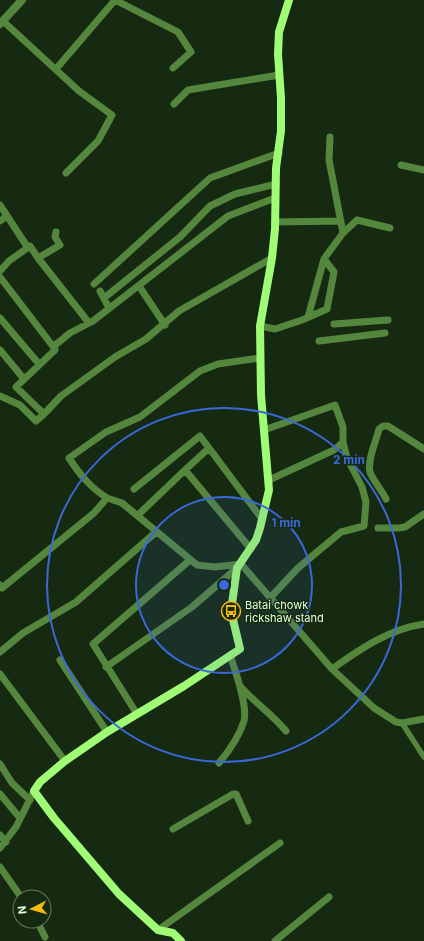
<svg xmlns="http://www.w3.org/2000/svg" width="424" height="941" font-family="Inter,sans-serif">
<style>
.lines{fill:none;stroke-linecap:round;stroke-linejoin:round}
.pedestrian{stroke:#55863e;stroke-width:5.5}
.minor{stroke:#55863e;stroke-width:7}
.tertiary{stroke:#55863e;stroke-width:8}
.secondary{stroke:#a0fb75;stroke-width:8}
.ring{fill:none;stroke:#3b68d8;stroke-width:2}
.labels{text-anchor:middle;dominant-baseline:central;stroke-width:3;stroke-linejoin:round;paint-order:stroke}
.poi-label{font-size:11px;fill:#e3feda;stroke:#162911;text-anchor:start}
.centre{fill:#3b68d8;stroke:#162911;stroke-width:2}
.ring-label{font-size:12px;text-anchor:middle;font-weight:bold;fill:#3b68d8;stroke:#162911;stroke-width:3;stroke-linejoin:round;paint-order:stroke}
</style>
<rect width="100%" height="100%" fill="#162911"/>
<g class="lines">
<path class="pedestrian" d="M402,723L424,757"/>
<path class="minor" d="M115,0L178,32L191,52L173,68
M3,21L79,91L112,115L98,141L66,173
M56,69L115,0
M174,104L188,90L279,75
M401,165L424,170
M0,205L28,248
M0,221L7,216
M275,222L341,221
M343,233L357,220L390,228
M326,256L343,233L329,160L330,137
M38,258L89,323
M272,258L179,311L146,339L115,357L61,396L44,414L16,387L55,350L54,346L70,333L93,321L228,216L275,198
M0,271L9,261L30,246L38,258L60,245L55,237L56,232
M0,277L55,349
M94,284L210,178L279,153
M139,286L165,325
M100,291L109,308
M104,298L180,237L210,206L235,194L276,184
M0,318L39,364
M334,324L388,320
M260,326L275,329L302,320L327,309L334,272L324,259L308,317
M319,341L385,333
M0,350L24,379
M0,396L20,405L36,421L44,414
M264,430L335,405L343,427V442L347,458L362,487L366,502L364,526L341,532L298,568L270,598
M185,470L209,448
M269,480L334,450L343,442
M134,489L200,436L262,519
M107,498C90,487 80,475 69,458L106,432L140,417L200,371L218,364L260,358
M386,499C382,490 372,479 370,472C367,460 376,442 379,429L383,426H388L424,449
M138,515L185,470L251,549
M378,528H399L405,527L424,514
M0,585L2,588L94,513L107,498L122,503L197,565L215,567L241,564L332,669L374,708L396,722L402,723L424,719
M0,652L23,633L76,602L156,532
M60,660L107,732
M106,667L192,607L237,568
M332,669C360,649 389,629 424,624
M0,674L65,761
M241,687C255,703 272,714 286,731
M137,714L93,644L190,560
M219,763C229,751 239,737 244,721C248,706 235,670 230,655
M0,764L12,783L30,800
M0,794L20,818
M173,829L233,794H236L248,821
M0,835L6,842
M0,848L16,827L34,791
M0,867L21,897
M37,921L45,937
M158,930L280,843
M275,941L329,897"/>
<path class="tertiary" d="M0,24L22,0"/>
<path class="secondary" d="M181,941L173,933L158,930L119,894L54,818L34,791L40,782L65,761L107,732L184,686L240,649L231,611L237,568L256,540L260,528L269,490L261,395L260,326L272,258L275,229L276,168L281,131V98L278,54L279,32L289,0"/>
</g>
<circle cx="224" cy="585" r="88" fill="#3b68d8" fill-opacity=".12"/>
<g class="ring">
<circle cx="224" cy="585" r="88"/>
<circle cx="224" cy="585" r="177"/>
</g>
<defs>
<g id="bus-ring" transform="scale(1)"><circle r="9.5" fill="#162911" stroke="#f7bc0d" stroke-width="1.5"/><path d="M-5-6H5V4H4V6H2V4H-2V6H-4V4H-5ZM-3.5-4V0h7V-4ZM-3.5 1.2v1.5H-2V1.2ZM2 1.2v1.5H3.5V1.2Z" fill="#f7bc0d"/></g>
</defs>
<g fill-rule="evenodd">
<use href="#bus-ring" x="231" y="611"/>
</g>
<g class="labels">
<g class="poi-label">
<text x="245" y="605">Batai chowk<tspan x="245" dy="13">rickshaw stand</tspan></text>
</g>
</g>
<circle cx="224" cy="585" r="6" class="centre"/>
<g class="ring-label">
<text x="349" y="464">2 min</text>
<text x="286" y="527">1 min</text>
</g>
<g transform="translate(32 909) rotate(264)"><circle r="19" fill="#162911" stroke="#687e61"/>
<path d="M0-3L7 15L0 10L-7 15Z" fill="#f7bc0d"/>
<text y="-6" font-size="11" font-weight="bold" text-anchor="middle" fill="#e3feda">N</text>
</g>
</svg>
